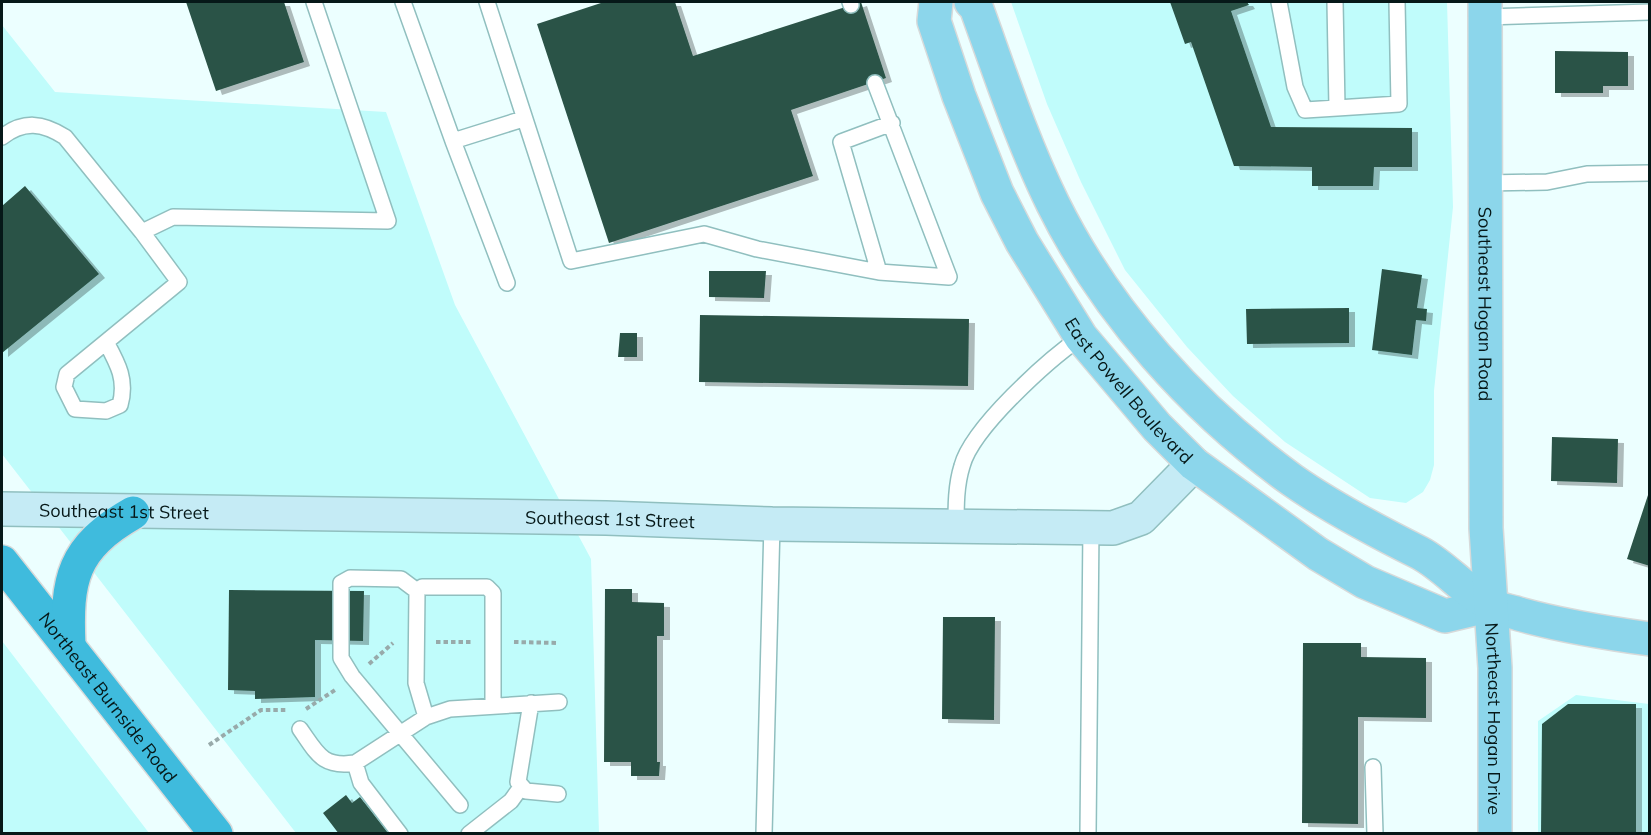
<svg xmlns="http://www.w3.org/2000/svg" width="1651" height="835" font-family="Mulish,sans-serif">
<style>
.built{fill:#c0fcfb}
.building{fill:#2b5347;filter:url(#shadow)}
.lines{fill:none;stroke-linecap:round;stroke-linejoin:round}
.lane-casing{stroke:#90bfbf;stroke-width:18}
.secondary-casing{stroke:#90bfbf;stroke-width:36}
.primary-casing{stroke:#d7dada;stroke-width:36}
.highway-casing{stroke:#d7dada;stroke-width:36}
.path{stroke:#98aaaa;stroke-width:4;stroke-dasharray:4.5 3;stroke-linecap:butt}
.lane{stroke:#fff;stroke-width:15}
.secondary{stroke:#c5ebf5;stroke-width:33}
.primary{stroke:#8cd6eb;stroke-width:33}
.highway{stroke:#3fbbdd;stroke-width:33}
.labels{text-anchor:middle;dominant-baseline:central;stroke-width:6;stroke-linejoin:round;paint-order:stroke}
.street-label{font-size:18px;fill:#061818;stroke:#fff}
</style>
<defs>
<filter id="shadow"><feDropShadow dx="6" dy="4" stdDeviation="0" flood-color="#0004"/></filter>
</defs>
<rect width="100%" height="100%" fill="#ecffff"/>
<path class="built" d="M1011,2H1447L1453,207L1434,391V465L1430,480L1423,492L1406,503L1370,498L1285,442L1233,396L1187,347L1125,270L1081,182L1047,104Z
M2,25L55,92L386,112L455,305L591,559L599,833H296L2,454Z
M2,641L149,833H2Z
M1576,695L1649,704V833L1538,834V721Z"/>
<path class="building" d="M186,2H284L304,62L216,91Z
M604,2H675L693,56L861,2L886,78L791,110L813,176L609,243L537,24Z
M1170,2H1247L1249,5L1231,11L1271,127L1412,128V167H1374L1373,186H1312V167L1234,166L1191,42L1185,44Z
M1555,51L1628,52V86H1603V93H1555Z
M25,186L99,274L2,353V206Z
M1382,269L1422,275L1417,308L1427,309L1426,321L1416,320L1412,355L1372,350Z
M709,271H766L764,298L709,297Z
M1349,308V343L1247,344L1246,309Z
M700,315L969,319L968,386L699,382Z
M620,333H637V357H618Z
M1552,437L1618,439L1617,483L1551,481Z
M1649,492L1650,493V566L1627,559Z
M605,589H632V602L664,603V636H657V762H660L659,776H631V762H604Z
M229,590L364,591L363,641L315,640V697L255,699V691L228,690Z
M943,617H995L994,720L942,719Z
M1303,643H1361V657L1426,658V718L1358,717V824L1302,823Z
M1568,704H1636V834H1541L1542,724Z
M346,795L352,803L360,797L389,834H339L323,813Z"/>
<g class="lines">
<g class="lane-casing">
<path id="lane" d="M403,2L453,141
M487,2L571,261L704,234L757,249L879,272L949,277L875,83
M850,2L851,5
M1279,2L1295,87L1305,110L1337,108
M1335,2L1337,108L1399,104L1397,2
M1486,17L1650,12
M2,137C24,120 43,123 65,137L142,232L173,217L388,221L314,2
M1486,183L1547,182L1587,174L1650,173
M879,272L841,142L892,123
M507,283L453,141L523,119
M106,342C118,364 127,380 120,405L106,411L75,409L64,387L67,374Z
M106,342L179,282L142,232
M956,526C956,506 956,485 962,466C972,428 1048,360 1081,337
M417,591L401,579L350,578L341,583V658L352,676L460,805
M531,703L518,782L526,791L558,794
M426,717L416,683L417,591L422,587H487L493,593V704
M300,729C317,753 322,768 355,763L426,717L450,709L559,702
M355,763L361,783L400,834
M1373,767L1375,834
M469,834L511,801L521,787
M764,834L772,524
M1088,834L1091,527"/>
</g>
<g class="secondary-casing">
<g id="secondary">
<path id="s1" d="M2,509L606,518L772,524L1113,528L1141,518L1194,464"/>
</g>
</g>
<g class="primary-casing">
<g id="primary">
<path id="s2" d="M936,2L934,21L959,96L997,193L1022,242L1081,337L1157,427L1194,464L1318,554L1365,582L1445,616L1491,605"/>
<path d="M971,2L976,7C1000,73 1022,141 1053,204C1107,313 1194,409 1292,480C1332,508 1376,531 1420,553C1446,567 1465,592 1491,605C1499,610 1511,611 1519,614C1562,626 1606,633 1650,639"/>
<path id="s3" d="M1485,2L1486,528L1495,668V834"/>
</g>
</g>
<g class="highway-casing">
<g id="highway">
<path id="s4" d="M2,562L216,834"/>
<path d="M69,646C66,579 72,548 133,513"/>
</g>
</g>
<path class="path" d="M436,642H471
M514,642L559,643
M369,664L393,643
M306,709L335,690
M209,745L261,710H287"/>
<use href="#lane" class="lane"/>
<use href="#secondary" class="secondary"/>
<use href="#primary" class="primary"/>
<use href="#highway" class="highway"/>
</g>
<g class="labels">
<g class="street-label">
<text stroke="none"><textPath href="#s3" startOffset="302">Southeast Hogan Road</textPath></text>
<text stroke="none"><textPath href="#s2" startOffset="441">East Powell Boulevard</textPath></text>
<text stroke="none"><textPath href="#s1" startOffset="122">Southeast 1st Street</textPath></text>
<text stroke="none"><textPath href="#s1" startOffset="608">Southeast 1st Street</textPath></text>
<text stroke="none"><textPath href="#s4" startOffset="172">Northeast Burnside Road</textPath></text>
<text stroke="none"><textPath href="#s3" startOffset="717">Northeast Hogan Drive</textPath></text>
</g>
</g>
<rect width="1651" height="835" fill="none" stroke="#061818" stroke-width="6"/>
</svg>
